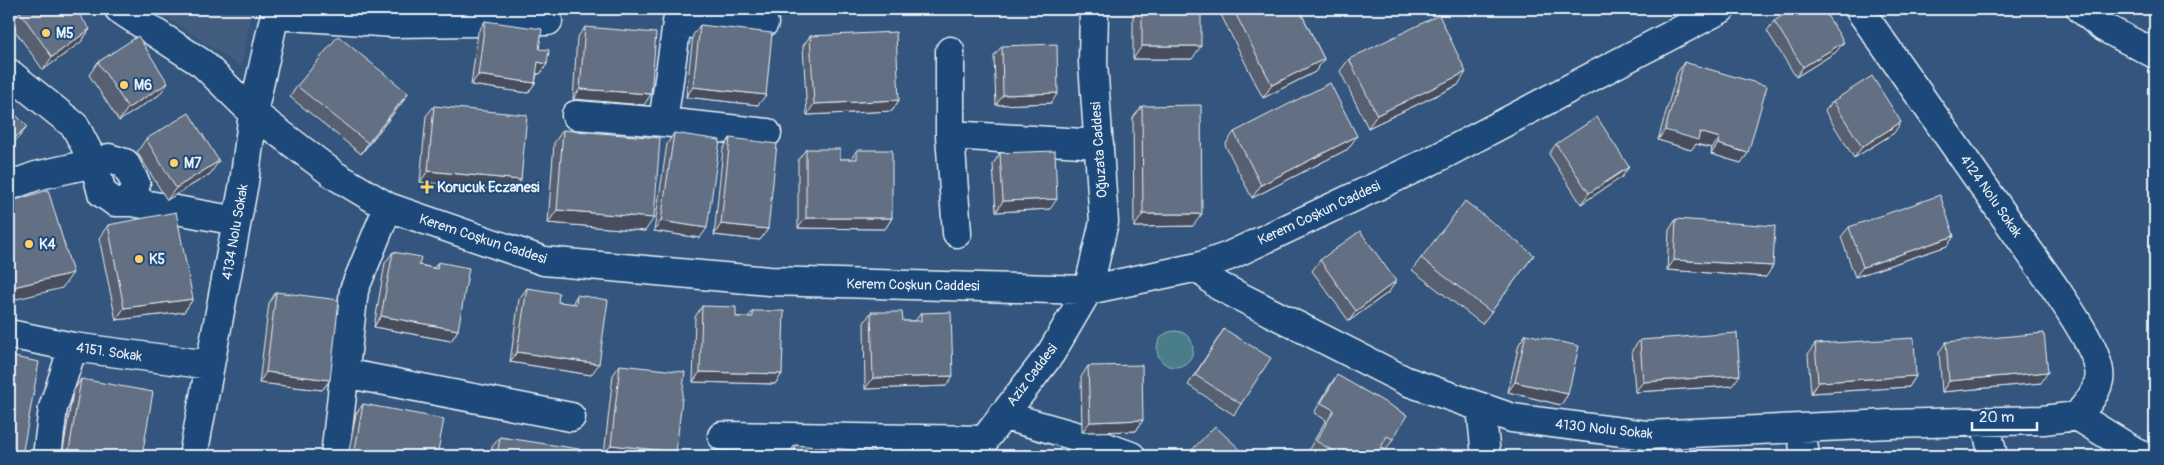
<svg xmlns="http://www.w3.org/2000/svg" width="2164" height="465" font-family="Pangolin,sans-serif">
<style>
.built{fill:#425d7f}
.green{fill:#497d89;stroke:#98b7c0}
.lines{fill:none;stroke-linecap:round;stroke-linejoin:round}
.minor-casing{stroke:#e8f1f8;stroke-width:31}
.minor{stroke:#1f4a7a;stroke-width:28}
.wall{fill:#566071;stroke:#e8f1f8}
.shaded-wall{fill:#464e5c;stroke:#e8f1f8}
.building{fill:#647083;stroke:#e8f1f8}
.poi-dot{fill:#ffd166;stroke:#1f4a7a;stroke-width:2}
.labels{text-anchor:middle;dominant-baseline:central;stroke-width:4;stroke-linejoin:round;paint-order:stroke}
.poi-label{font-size:14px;font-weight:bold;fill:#e8f1f8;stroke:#1f4a7a;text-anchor:start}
.street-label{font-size:14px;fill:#e8f1f8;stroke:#1f4a7a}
</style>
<rect width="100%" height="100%" fill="#34557d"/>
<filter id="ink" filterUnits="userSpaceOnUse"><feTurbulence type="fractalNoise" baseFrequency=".02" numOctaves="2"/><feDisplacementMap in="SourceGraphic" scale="10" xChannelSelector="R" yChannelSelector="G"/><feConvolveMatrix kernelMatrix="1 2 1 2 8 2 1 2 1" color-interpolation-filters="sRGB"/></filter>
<g filter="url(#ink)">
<path class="built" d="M154,9H252L241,67Z"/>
<path class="green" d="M1157 349a18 18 0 1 1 36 0a18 18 0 1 1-36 0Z"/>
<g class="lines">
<g class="minor-casing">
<path id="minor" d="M119,9L203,64L253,113L336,176L388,207L544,261L769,281L1088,290L1198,267L1229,256L1439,157L1721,9
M679,9L663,122L767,133
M2081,9L2103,27L2155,54
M275,15L394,23L548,21
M678,24L764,23
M950,51V135L957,233
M9,73L75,126L94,163L36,176L9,186
M576,115L663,122
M950,135L1099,144
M132,202L136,184L125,163L109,158L94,163L102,193L115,202H132L237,221
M1198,267L1219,286L1406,381L1512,418L1646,435L1890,424L2043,420L2077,416C2086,405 2096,394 2099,380C2104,359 2069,309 2057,291L1859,9
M9,334L73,347L210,365
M344,373L571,417
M1481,407L1486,456
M1002,415L1079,437L1131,456
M2077,416L2142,456
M1985,421L1993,456
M1801,428L1805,456
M722,436L985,440
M47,456L53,408L73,347
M193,456L244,183L253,113L276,9
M335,456L354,290L388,207
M972,456L1051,353L1088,290L1104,222L1093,63L1094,9"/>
</g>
<use href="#minor" class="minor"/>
</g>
<path class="wall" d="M1133,9H1201L1192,59H1133Z
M1218,9H1299L1324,59L1315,72L1263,98Z
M1464,9H1478L1470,16Z
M20,12L90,29L81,42L43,70L11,25Z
M485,21L539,49L547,64L540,74H537L535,83L528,93L471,85L478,32Z
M1774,21L1836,52L1796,77L1767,31Z
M700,25L758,105L686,97L693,35Z
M585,27L644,105L573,99L577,38Z
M810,36L899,100L892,111L807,115L803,46Z
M1002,46L1051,103L996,105L994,56Z
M1349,59L1458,85L1368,128L1340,71Z
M98,62L159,95L119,121L89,75Z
M1684,62L1748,153L1741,163L1711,154L1712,148L1696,144L1691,150L1658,140L1677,73Z
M297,86L408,93L401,104L361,154L290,97Z
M1833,101L1894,133L1854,158L1825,111Z
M434,106L514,191L420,182L426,116Z
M1142,106L1193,226L1134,227L1133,118Z
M563,130L645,231L548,223L554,143Z
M1234,132L1348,149L1252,198L1225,145Z
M674,133L700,238L654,231L667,144Z
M730,138L768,229L760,240L714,235L723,149Z
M146,139L210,174L167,200L137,152Z
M1556,144L1622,177L1581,204L1549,154Z
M806,149L840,159H851L857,150L892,218L885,229L798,228V160Z
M1000,153L1050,209L996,212L993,164Z
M1676,219L1766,277L1667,270L1669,230Z
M108,225L193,299L184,312L116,320L99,238Z
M1849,227L1954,236L1947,246L1855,277L1841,237Z
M393,252L419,265L434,268L438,262L458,330L451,341L374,327L385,263Z
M1534,255L1482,324L1412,270L1421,258Z
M1320,260L1389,292L1349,321L1312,271Z
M527,288L558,302L572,304L577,295L591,375L510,362L519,299Z
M276,292L330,380L322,390L259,383L269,303Z
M702,306L736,317H748L753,311L782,374L775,384L693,382L695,317Z
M871,312L903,321H915L921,313L946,386L865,389L864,323Z
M1224,329L1241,404L1234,415L1188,385Z
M1526,334L1568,394L1561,405L1508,392L1519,344Z
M1640,340L1732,386L1635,392L1632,350Z
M1946,342L2041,383L1942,392L1939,352Z
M1815,344L1916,376L1909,387L1811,393L1808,354Z
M620,365L676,452L673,456H612L604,455L613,375Z
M1088,366L1143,420L1136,431L1082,432L1081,377Z
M1337,375L1393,439L1386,450L1381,447L1376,456H1317L1308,451L1326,420L1314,413L1330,385Z
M81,379L142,456H62L73,392Z
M363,404L437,456H348L356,414Z
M500,437L578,456H491L492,447Z
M795,445L875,456H787Z"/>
<path class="shaded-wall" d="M1475,9H1478L1470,16Z
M90,29L81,42L43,70L52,57Z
M1844,42L1836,52L1796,77L1803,67Z
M1142,46H1201L1192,59H1133Z
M1324,59L1315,72L1263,98L1272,85Z
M538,62L547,64L540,74L531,73Z
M1466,72L1458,85L1368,128L1377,115Z
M478,75L535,83L528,93L471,85Z
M168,83L159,95L119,121L128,108Z
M693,87L766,95L758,105L686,97Z
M580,89L651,94L644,105L573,99Z
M408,93L401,104L361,154L368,143Z
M1058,93L1051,103L996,105L1003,95Z
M899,100L892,111L807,115L814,104Z
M1901,122L1894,133L1854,158L1862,147Z
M27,126L20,136L9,147V144Z
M1665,130L1700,132L1720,138L1712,148L1696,144L1691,150L1658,140Z
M1357,136L1348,149L1252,198L1261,185Z
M1718,144L1748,153L1741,163L1711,154Z
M219,161L210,174L167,200L176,188Z
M1629,167L1622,177L1581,204L1589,193Z
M428,171L521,180L514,191L420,182Z
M1057,199L1050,209L996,212L1003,201Z
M557,210L654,218L645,231L548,223Z
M1143,214H1202L1193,226L1134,227Z
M806,218H892L885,229L798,228Z
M661,221L707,228L700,238L654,231Z
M721,224L768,229L760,240L714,235Z
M1954,236L1947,246L1855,277L1863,267Z
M1674,260L1773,266L1766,277L1667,270Z
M73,273L62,288L9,301V288Z
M1396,281L1389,292L1349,321L1356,311Z
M193,299L184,312L116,320L124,308Z
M381,316L458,330L451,341L374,327Z
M517,352L599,364L591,375L510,362Z
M266,372L330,380L322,390L259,383Z
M700,372L782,374L775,384L693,382Z
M2048,372L2041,383L1942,392L1949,381Z
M1740,375L1732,386L1635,392L1643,382Z
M953,376L946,386L865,389L873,378Z
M1916,376L1909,387L1811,393L1818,382Z
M1515,382L1568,394L1561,405L1508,392Z
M1143,420L1136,431L1082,432L1090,422Z
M611,445L676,452L673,456H612L604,455Z"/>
<path class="building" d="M25,9H75L90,29L52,57L20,12Z
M1142,9H1201V46H1142Z
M1233,9H1299L1324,59L1272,85Z
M1793,9H1823L1844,42L1803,67L1774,21Z
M1439,15L1466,72L1377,115L1349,59Z
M485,21L542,29L539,49L549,50L547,64L538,62L535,83L478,75Z
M700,25L772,33L766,95L693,87Z
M585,27L656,33L651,94L580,89Z
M896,32L899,100L814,104L810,36Z
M138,36L168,83L128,108L98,62Z
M338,36L408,93L368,143L297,86Z
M1057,44L1058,93L1003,95L1002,46Z
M1684,62L1767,86L1748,153L1718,144L1720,138L1700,132L1698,140L1665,130Z
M1872,76L1901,122L1862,147L1833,101Z
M1330,83L1357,136L1261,185L1234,132Z
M1201,105L1202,214H1143L1142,106Z
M434,106L527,115L521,180L428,171Z
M9,108L27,126L9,144Z
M189,113L219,161L176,188L146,139Z
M1597,117L1629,167L1589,193L1556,144Z
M563,130L660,138L654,218L557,210Z
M674,133L720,140L707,228L661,221Z
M730,138L777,144L768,229L721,224Z
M806,149H840V159H857V150H892V218H806Z
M1055,151L1057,199L1003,201L1000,153Z
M48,190L73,273L9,288V202Z
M1940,195L1954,236L1863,267L1849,227Z
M1465,201L1534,255L1491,312L1421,258Z
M176,212L193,299L124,308L108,225Z
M1676,219L1775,226L1773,266L1674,260Z
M1360,231L1396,281L1356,311L1320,260Z
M393,252L421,257L419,265L437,269L438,262L469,268L458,330L381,316Z
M527,288L559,293L558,302L576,304L577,295L608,300L599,364L517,352Z
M276,292L339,300L330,380L266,372Z
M702,306L736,307V317H753V311H784L782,374L700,372Z
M871,312H902L903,321H921V313L951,312L953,376L873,378Z
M1224,329L1271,358L1241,404L1195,375Z
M1737,333L1740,375L1643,382L1640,340Z
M2044,333L2048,372L1949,381L1946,342Z
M1526,334L1579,346L1568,394L1515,382Z
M1914,338L1916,376L1818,382L1815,344Z
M9,356L39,362L22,456H9Z
M620,365L685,372L676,452L611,445Z
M1142,365L1143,420L1090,422L1088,366Z
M1337,375L1407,415L1393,439L1387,436L1376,456H1342L1316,441L1334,410L1321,403Z
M81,379L153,392L142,456H68Z
M363,404L444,419L437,456H354Z
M1215,426L1247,456H1186Z
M500,437L579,449L578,456H497Z
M795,445L876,452L875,456H794Z"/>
</g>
<g class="poi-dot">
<circle cx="46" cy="33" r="5"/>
<circle cx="124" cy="85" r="5"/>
<circle cx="174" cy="163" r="5"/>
<path d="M424.5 179.5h5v5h5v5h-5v5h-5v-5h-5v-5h5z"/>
<circle cx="29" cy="244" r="5"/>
<circle cx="139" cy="259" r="5"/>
</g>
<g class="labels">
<g class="poi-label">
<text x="56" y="33">M5</text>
<text x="134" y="85">M6</text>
<text x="184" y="163">M7</text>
<text x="437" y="187">Korucuk Eczanesi</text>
<text x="39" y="244">K4</text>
<text x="149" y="259">K5</text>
</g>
<g class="street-label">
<text transform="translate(1099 150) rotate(-94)">Oğuzata Caddesi</text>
<text transform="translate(1991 196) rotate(55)">4124 Nolu Sokak</text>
<text transform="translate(1319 213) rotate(-25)">Kerem Coşkun Caddesi</text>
<text transform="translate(235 232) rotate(-80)">4134 Nolu Sokak</text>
<text transform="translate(483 239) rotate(18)">Kerem Coşkun Caddesi</text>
<text transform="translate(913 285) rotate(1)">Kerem Coşkun Caddesi</text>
<text transform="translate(109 352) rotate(8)">4151. Sokak</text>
<text transform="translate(1032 375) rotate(-53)">Aziz Caddesi</text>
<text transform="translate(1604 429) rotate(6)">4130 Nolu Sokak</text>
</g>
</g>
<rect width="2164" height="465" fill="none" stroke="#1f4a7a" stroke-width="30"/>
<rect x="15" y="15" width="2134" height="435" fill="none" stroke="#e8f1f8" stroke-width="2" filter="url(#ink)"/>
<path d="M1972 422v8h65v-8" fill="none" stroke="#e8f1f8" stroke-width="2.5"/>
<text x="1979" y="422" font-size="15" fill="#e8f1f8" stroke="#1f4a7a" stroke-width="4" paint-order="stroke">20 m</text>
</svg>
